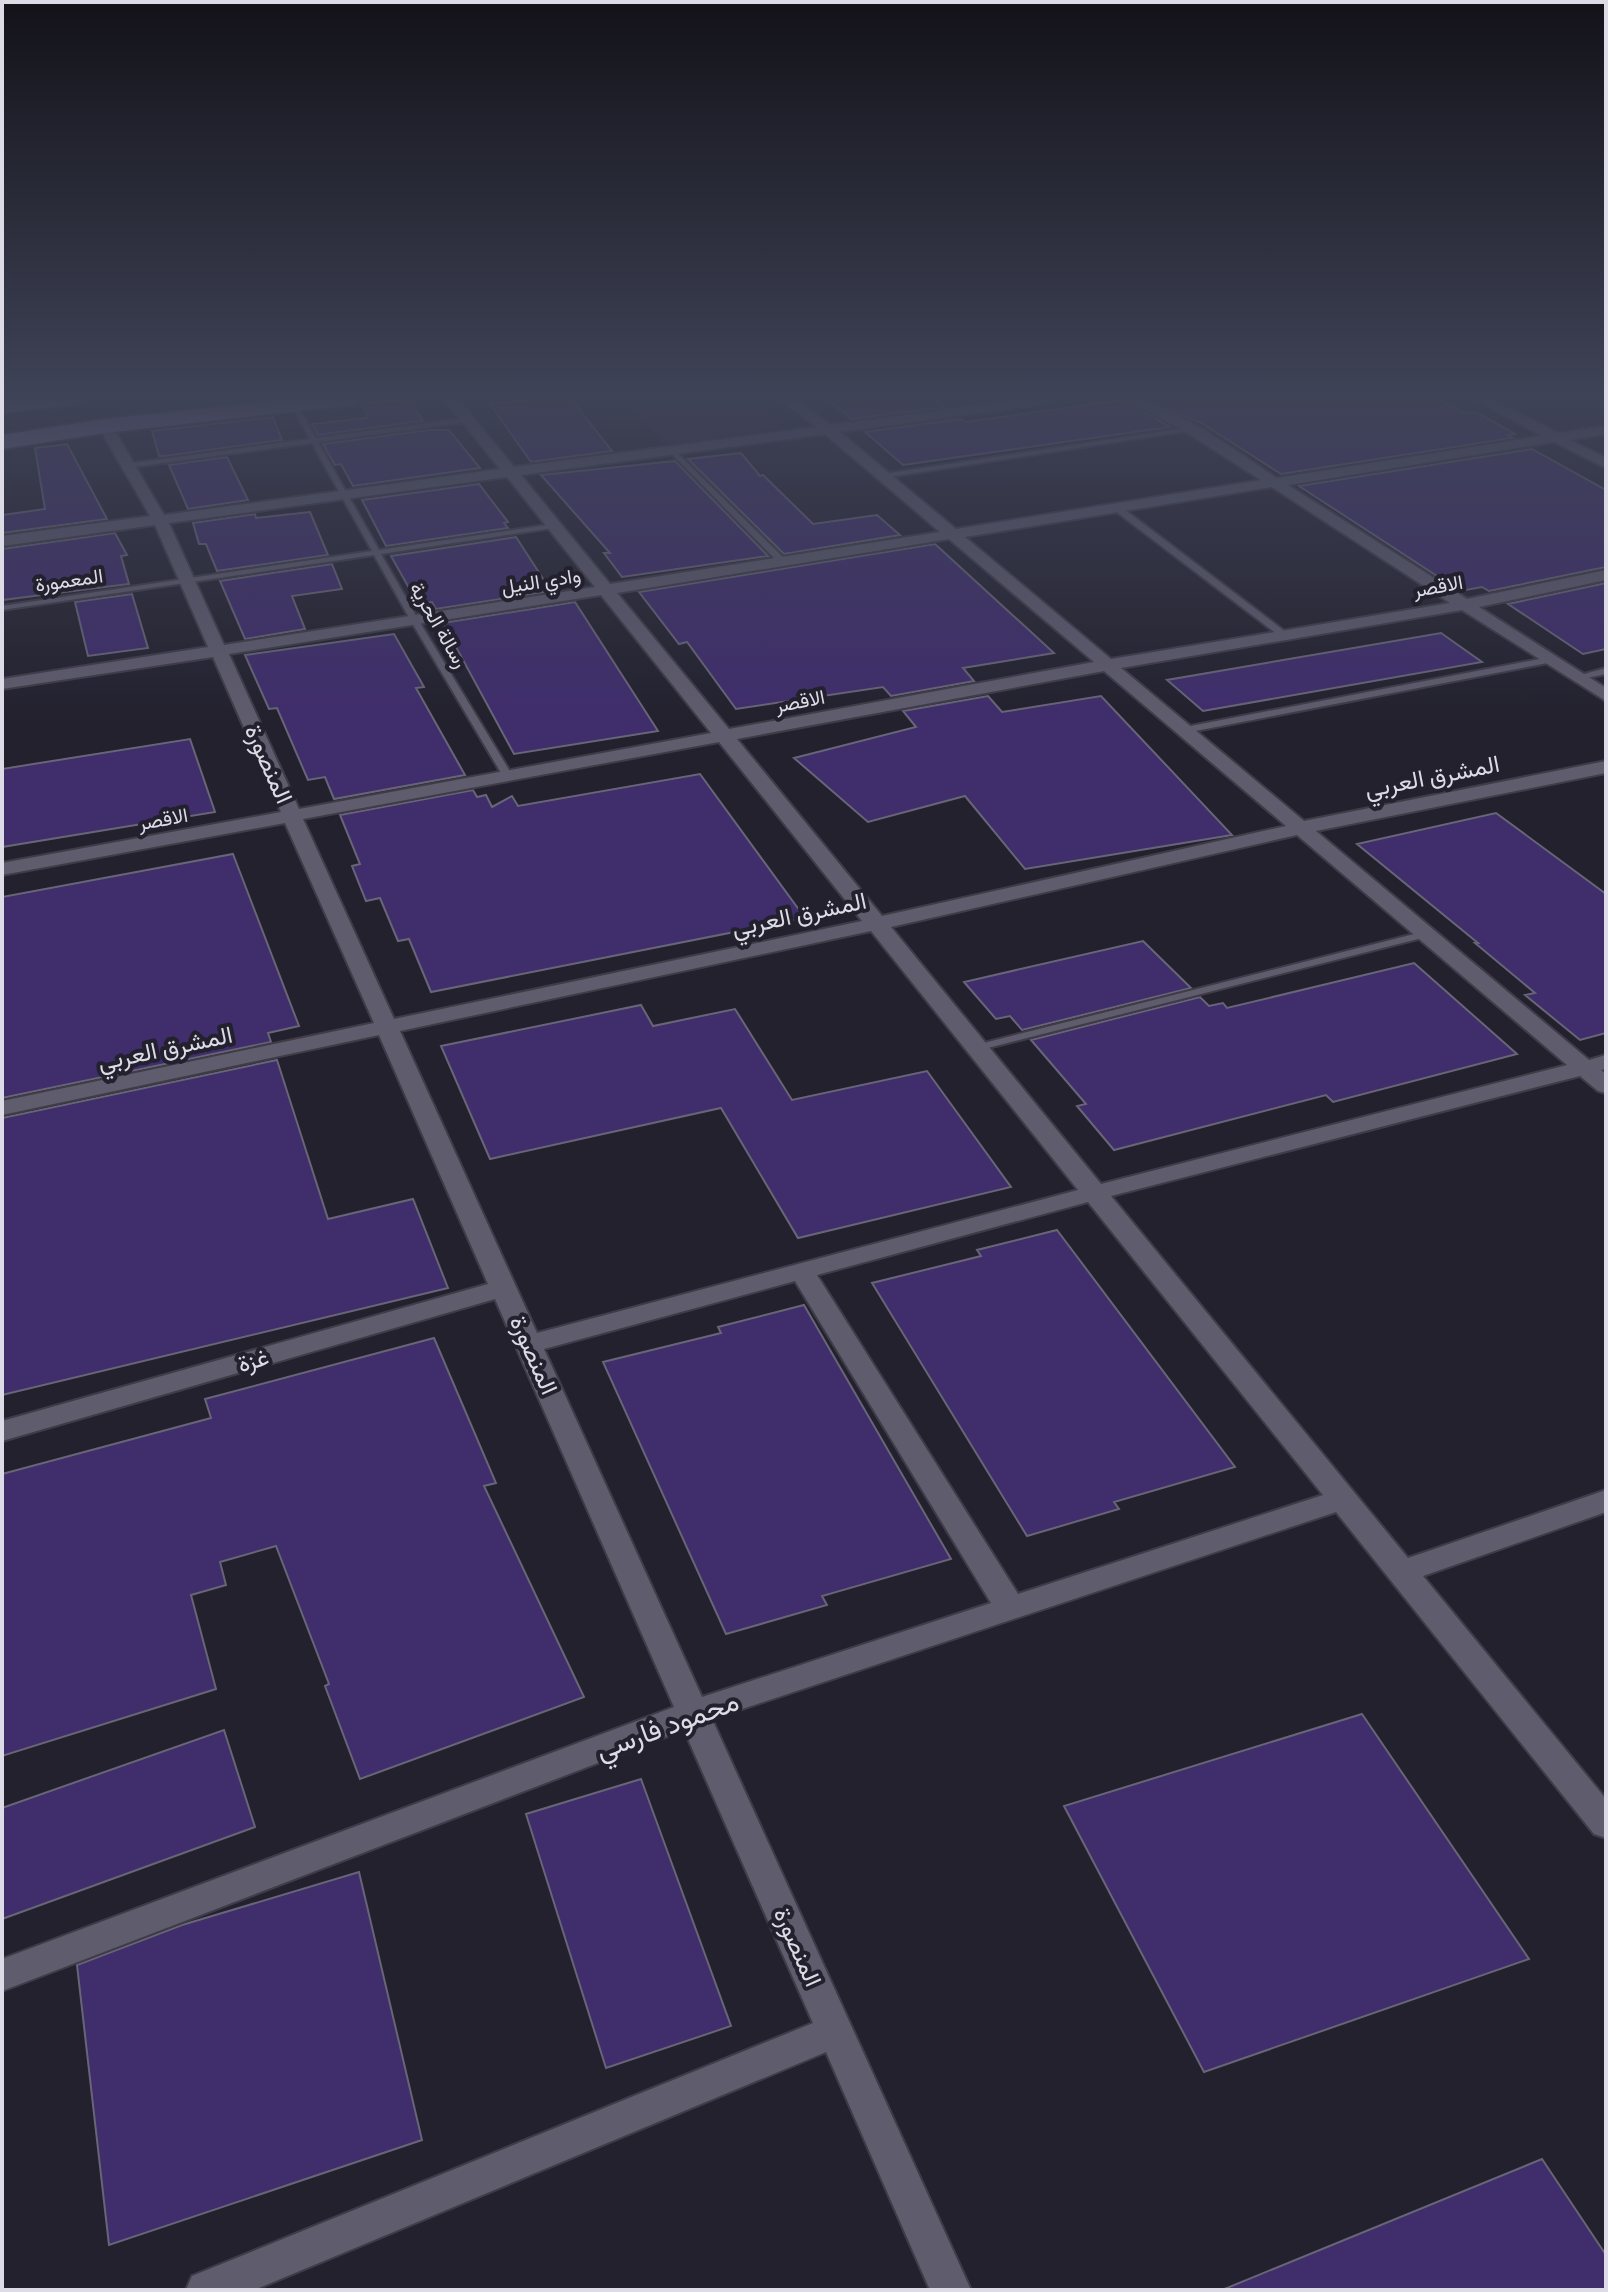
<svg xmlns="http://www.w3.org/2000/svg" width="1608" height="2292" font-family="Cabin,Vazirmatn,sans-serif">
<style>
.green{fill:#2f264a}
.building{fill:#3f2d6c;stroke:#686576;stroke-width:2}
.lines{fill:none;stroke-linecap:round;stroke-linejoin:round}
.service-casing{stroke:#3f3c48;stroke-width:4}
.minor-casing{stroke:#3f3c48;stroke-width:4}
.primary-casing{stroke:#3f3c48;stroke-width:4}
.service{fill:#5f5c6d;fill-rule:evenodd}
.minor{fill:#5f5c6d;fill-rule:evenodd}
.primary{fill:#7c72a2;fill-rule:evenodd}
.labels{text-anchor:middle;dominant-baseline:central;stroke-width:8;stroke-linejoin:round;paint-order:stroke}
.far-street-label{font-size:20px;fill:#dddbe5;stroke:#23212e}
.street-label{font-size:24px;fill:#dddbe5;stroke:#23212e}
.near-street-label{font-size:28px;fill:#dddbe5;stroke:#23212e}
</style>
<rect width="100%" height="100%" fill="#23212e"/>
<path class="green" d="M623,399H750L780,423L777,429L672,444L661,442Z"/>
<path class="building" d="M409,399L423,421L318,435L312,424L368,418L362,403Z
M536,399H571L612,451L531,462L490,404Z
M828,399H935L945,407L851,419Z
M1144,399H1437L1464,413L1476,412L1515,434L1508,435L1513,438L1281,474L1201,423Z
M1123,400L1170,427L903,465L865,432L961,419L966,422Z
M273,417L282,440L165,456H159L152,431Z
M429,430H449L480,468L353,486L341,464L335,465L323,444Z
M67,444L107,519L2,533V515L45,509L35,448Z
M1532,449L1606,490V567L1489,591L1482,587L1460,591L1299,486Z
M741,453L760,476L763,475L813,524L877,515L900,535L784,554L688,459Z
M227,457L248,500L188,509L169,465Z
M675,461L768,556L622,577L604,553H610L541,475Z
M479,484L508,522L504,523L508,528L386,546L362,500Z
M310,512L328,555L217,571L206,544H199L193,523L255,514L256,518Z
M115,533L127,555L121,556L129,584L2,600V549Z
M516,537L551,591L436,609L432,602L418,604L391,556Z
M935,544L1054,653L963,668L974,681L891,696L883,687L736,709L687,642L679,644L639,592Z
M332,564L342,589L292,596L305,629L245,639L220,581Z
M1606,583V649L1583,654L1508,604Z
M132,594L148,648L88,656L75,602Z
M575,602L658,731L514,754L443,623Z
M1441,633L1482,662L1203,711L1167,680Z
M394,634L424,687L416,688L465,775L334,799L325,777L308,780L277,708L269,709L245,655Z
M988,696L1002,712L1101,696L1232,835L1025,869L965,796L868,822L794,758L916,727L903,711Z
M190,739L215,812L2,847V769Z
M700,774L805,918L431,992L409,939L398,941L380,898L366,901L352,866L360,864L340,815L473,790L477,797L486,795L492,807L512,796L518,806Z
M1496,813L1606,894V1033L1580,1040L1525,995L1535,993L1475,943H1478L1357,844Z
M233,854L299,1026L268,1033L271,1042L2,1098V897Z
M1143,941L1191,988L1022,1030L1010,1016L996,1019L964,982Z
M1414,963L1517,1054L1333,1102L1326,1095L1114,1150L1077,1106L1086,1104L1031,1040L1200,997L1209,1006L1223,1003L1227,1008Z
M641,1005L653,1026L735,1009L792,1100L927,1071L1011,1187L798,1238L721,1108L490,1159L441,1046Z
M277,1060L328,1219L413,1199L448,1288L2,1395V1118Z
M1057,1230L1235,1467L1114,1502L1119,1509L1027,1536L872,1283L981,1256L977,1250Z
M804,1305L951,1559L822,1596L827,1605L726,1634L603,1362L721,1333L718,1327Z
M434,1338L496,1483L484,1486L584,1697L360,1779L325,1686L329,1684L276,1546L220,1562L226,1585L191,1595L216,1689L2,1756V1474L211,1418L205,1399Z
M1362,1714L1529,1959L1204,2072L1064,1806Z
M224,1730L255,1827L2,1919V1808Z
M641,1779L731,2026L606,2068L526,1814Z
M359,1872L422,2140L109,2245L77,1965L182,1925Z
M1542,2159L1606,2255V2290H1222Z"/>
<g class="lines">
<g class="service-casing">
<path id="service" d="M294,403L297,405L316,438L467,418L470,420L467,422L318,442L379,550L553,524L557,526L553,528L381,554L419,621L514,778L512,780H506L504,778L411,621L374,555L2,610V606L372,551L312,443L126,468L122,466L126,464L310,439L291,405Z
M1191,427L1194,429L1193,430L883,478L879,476L883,474Z
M670,450H674L787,561V565H781L670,452Z
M1114,506H1120L1287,633V637H1281L1114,510Z
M1550,657L1553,658V662L1185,733L1180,730L1185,727Z
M1606,668V674L1577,680L1573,677Z
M1426,931L1431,934L1430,936L976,1051L970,1048L972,1046Z"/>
</g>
<g class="minor-casing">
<path id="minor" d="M444,399H458L514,467L816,427L779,399H794L831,425L1024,399H1059L1052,403L840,432L956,529L1261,480L1186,432L1125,399C1168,399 1240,454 1277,478L1542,436L1474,399H1491L1558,433L1606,426V434L1570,440L1606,458V468L1554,442L1288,485L1467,599L1606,570V580L1479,607L1606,688V701L1462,610L1121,668L1304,821L1606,761V773L1316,831L1589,1060L1606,1055V1069L1601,1070L1606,1074V1093L1598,1091L1580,1076L1111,1196L1408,1558L1606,1490V1512L1423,1576L1606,1799V1838L1594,1834L1336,1512L712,1719L971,2290H930L826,2052L254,2290H186L192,2276L813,2023L684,1730L2,1991V1959L674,1707L495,1299L2,1441V1421L488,1284L379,1035L2,1115V1101L374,1023L285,823L2,875V863L281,812L213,657L2,689V679L208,647L155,525L2,546V536L150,516L98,426L105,422L112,426L164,515L500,469ZM825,434L940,532L610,584L521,475ZM507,477L595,587L224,645L169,523ZM1272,487L1450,603L1111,659L965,537ZM949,539L1094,662L729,729L617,593ZM601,595L711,733L299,809L229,654ZM1104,671L1286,826L882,916L737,739ZM719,742L862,921L394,1019L303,819ZM1297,835L1567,1065L1101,1184L891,927ZM871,931L1078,1190L537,1333L400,1031ZM1088,1202L1323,1495L1018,1594L817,1275ZM795,1281L991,1603L702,1697L544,1349Z"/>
</g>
<g class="primary-casing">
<path id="primary" d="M18,399H82L71,405L2,413V401Z
M295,399H363L352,405L105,433L2,449V435L105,419Z"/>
</g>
<use href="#service" class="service"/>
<use href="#minor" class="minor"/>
<use href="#primary" class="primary"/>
</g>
<linearGradient id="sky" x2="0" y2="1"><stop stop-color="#131219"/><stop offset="0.55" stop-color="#3f4357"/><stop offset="1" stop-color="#3f4357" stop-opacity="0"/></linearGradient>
<rect width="1608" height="720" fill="url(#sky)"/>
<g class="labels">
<g class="far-street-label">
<text transform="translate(69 580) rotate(-8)">المعمورة</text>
<text transform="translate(541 581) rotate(-9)">وادي النيل</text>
<text transform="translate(1438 586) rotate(-10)">الاقصر</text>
<text transform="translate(439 625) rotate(60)">رسالة الحرية</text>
<text transform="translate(800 701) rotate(-11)">الاقصر</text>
<text transform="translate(163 819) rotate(-10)">الاقصر</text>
</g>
<g class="street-label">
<text transform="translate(269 764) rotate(66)">المنصورة</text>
<text transform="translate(1432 776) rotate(-11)">المشرق العربي</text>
<text transform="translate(799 914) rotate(-12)">المشرق العربي</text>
<text transform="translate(165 1048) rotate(-12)">المشرق العربي</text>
<text transform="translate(534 1355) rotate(66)">المنصورة</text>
<text transform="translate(253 1360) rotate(-16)">غزة</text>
<text transform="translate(798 1947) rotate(66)">المنصورة</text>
</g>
<g class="near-street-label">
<text transform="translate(667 1725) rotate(-20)">محمود فارسي</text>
</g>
</g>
<rect width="1608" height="2292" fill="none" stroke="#dddbe5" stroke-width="8"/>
</svg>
